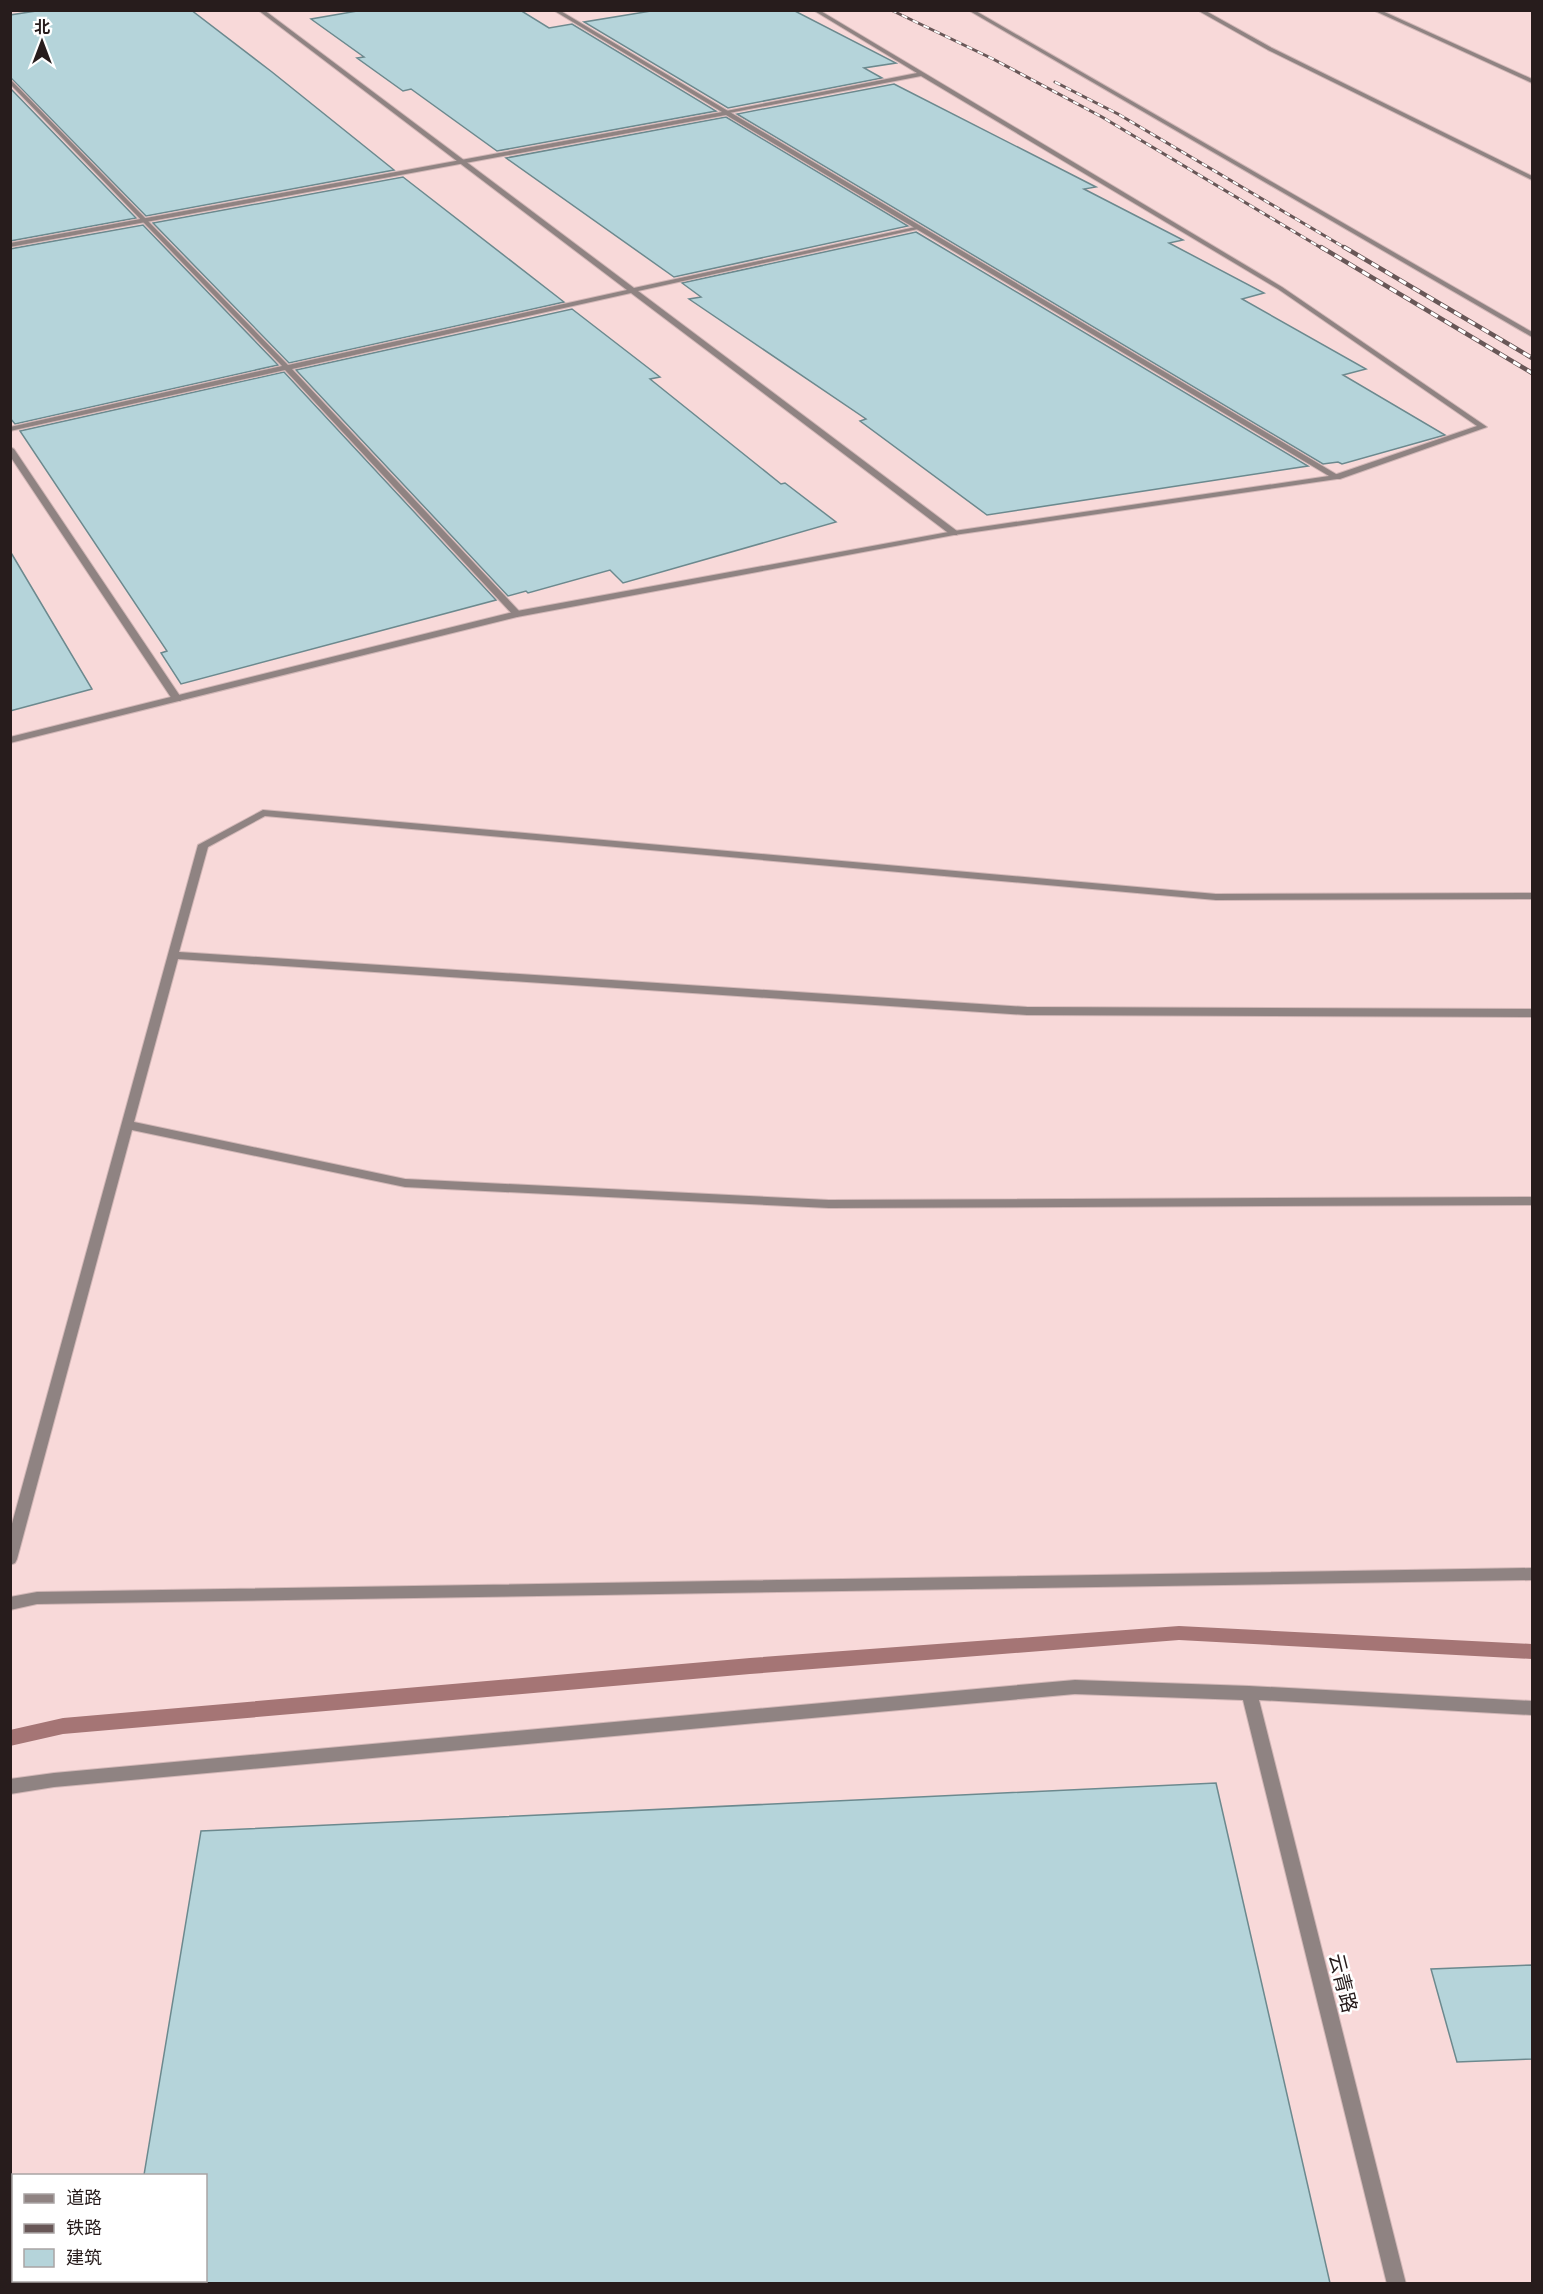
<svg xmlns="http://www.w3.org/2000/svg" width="1543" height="2294" font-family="Raleway,'Noto Sans SC',sans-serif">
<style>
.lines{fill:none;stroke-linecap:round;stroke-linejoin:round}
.stream{fill:#a57575;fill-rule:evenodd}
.building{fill:#b5d4da;stroke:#6c898e;stroke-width:1.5}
.service-casing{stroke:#d2b7b7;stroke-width:2}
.minor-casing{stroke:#d2b7b7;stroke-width:2}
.service{fill:#8f8382;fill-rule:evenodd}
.minor{fill:#8f8382;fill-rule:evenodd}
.rail-far1-casing{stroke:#685757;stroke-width:3}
.rail-casing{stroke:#685757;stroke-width:4.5}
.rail-far1{stroke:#fff;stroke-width:2;stroke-dasharray:6;stroke-linecap:butt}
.rail{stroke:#fff;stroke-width:3;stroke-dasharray:8;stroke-linecap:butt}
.labels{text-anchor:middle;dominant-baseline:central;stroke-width:5;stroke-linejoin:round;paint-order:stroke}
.near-street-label{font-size:20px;fill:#271c1c;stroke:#fff}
</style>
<rect width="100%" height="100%" fill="#f8d9d9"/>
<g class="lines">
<path class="stream" d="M1179,1626L1532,1644V1659L1179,1640L750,1674L63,1734L10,1746V1730L63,1718L750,1658Z"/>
</g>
<path class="building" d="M43,10H191L272,72L394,170L146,216L10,77V15Z
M363,10H520L549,28L572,24L716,111L497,151L411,89L403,91L357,58L364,57L311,19Z
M657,10H793L896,63L864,68L882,78L728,108L584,22Z
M894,84L1096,187L1084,189L1183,240L1169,243L1264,293L1242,299L1366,369L1343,375L1445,435L1342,464L1338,462L1323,464L737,114Z
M10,88L136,218L10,241Z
M726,117L908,226L674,277L506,158Z
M403,177L564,302L289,363L153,223Z
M143,225L278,365L15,424L10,418V249Z
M916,232L1308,466L987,515L860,421L866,419L689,299L701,297L682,283Z
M572,309L660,377L650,379L781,484L785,483L836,522L623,583L610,570L528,593L526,591L508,596L296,370Z
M284,372L496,600L181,684L161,653L167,651L20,431Z
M10,551L92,689L10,711Z
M1216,1783L1330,2283H206V2175H144L201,1831Z
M1533,1965V2059L1457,2062L1431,1969Z"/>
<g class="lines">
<g class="service-casing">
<path id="service" d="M258,10H264L634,288L920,226V228L918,229L638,291L957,531V535H951L631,293L292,369L520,612L521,614L517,617L514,616L285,370L10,431V427L282,366L10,84V79L288,365L627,290Z
M813,10H819L1282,287L1487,427L1340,479H1334V475L1477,426L1278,289L921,76L724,114L726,111L917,73Z
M968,10H974L1532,332V337Z
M1197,10H1204L1272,48L1532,176V180L1268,50Z
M1373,10H1380L1532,79V83Z
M10,447L14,449L182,699L180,701H174L172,699L10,456Z
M10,2241L14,2242V2271L10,2270Z
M14,2272V2280H28V2284H10V2275Z"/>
</g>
<g class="minor-casing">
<path id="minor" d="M553,10H559L1341,477L1337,479L954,535L517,617L10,743V737L517,611L954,531L1329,476L726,115L10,247V243L722,112Z
M263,810L1216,894L1532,893V899L1216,900L265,816L208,847L179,952L1027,1007L1532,1009V1017L1027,1015L178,959L134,1122L405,1179L829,1200L1532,1197V1205L829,1208L405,1187L132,1130L17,1559L15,1563L10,1565V1531L198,845Z
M1532,1568V1580L37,1604L10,1610V1597L37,1592Z
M1075,1680L1249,1686L1532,1701V1715L1259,1700L1406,2284H1387L1243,1700L1075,1694L54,1787L10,1794V1779L54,1773Z"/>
</g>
<use href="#service" class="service"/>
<use href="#minor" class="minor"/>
<g class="rail-far1-casing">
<path id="rail-far1" d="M891,10L993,59L1102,117L1323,249
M1055,82L1118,114L1347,249"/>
</g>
<g class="rail-casing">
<path id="rail" d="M1321,247L1532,373
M1344,247L1532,358"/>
</g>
<use href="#rail-far1" class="rail-far1"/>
<use href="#rail" class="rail"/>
</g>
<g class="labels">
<g class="near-street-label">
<text transform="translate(1343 1983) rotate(76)">云青路</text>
</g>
</g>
<rect width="1543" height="2294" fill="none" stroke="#271c1c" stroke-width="24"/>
<rect x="12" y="2174" width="195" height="108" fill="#ffffff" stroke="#a9a4a4" stroke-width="1.5"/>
<rect x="24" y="2194" width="30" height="9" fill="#8f8382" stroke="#a9a4a4" stroke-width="1.5"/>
<text x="66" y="2204" font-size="18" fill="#271c1c">道路</text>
<rect x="24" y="2224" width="30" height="9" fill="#685757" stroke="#a9a4a4" stroke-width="1.5"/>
<text x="66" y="2234" font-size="18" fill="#271c1c">铁路</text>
<rect x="24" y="2249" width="30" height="18" fill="#b5d4da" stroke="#a9a4a4" stroke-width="1.5"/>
<text x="66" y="2264" font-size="18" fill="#271c1c">建筑</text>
<g transform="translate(42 42)" stroke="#ffffff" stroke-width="4.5" paint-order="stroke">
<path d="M0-4.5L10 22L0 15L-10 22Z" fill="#271c1c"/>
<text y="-9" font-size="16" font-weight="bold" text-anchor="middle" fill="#271c1c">北</text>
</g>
</svg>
